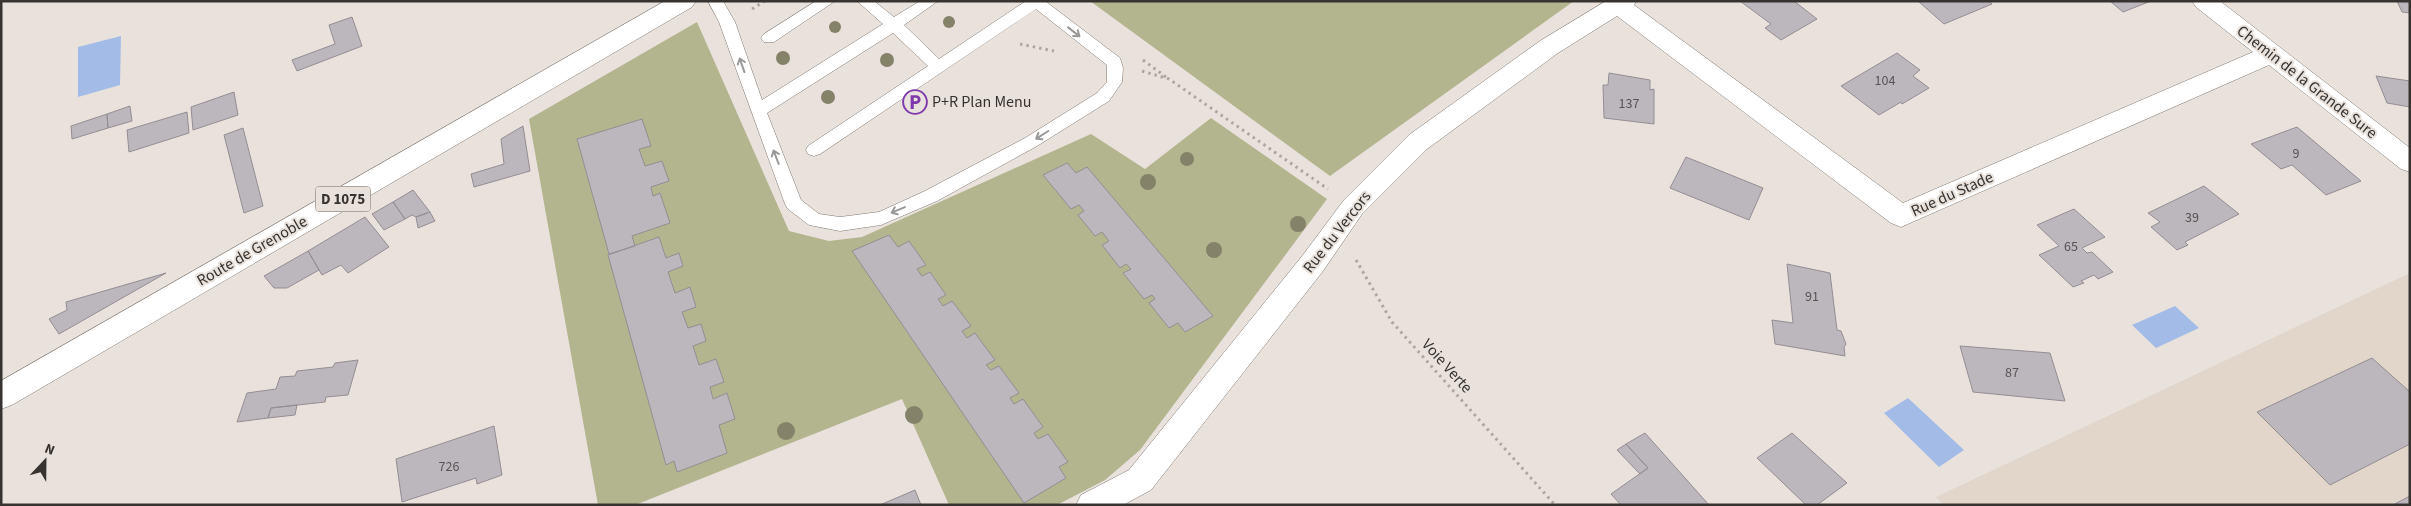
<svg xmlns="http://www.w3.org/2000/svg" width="2411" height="506" font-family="'Source Sans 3',sans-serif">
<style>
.built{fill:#e2d6ca}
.green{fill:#b2b58e}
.water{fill:#a3bce7}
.building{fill:#bcb6bd;stroke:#938e94}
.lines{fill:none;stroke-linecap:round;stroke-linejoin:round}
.service-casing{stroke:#7f7973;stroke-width:1}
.minor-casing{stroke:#7f7973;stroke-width:1}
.primary-casing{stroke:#7f7973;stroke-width:1}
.path{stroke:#aca7a2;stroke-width:3;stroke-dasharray:2.5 4;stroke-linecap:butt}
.service{fill:#fff;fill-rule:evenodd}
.minor{fill:#fff;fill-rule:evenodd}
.primary{fill:#fff;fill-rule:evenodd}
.tree{fill:#848268}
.oneway{stroke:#9a9998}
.labels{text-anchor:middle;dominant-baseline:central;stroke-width:4;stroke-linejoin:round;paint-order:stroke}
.number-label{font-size:14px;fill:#585454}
.shield{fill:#e9e2dc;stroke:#6c6864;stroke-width:1}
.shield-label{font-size:15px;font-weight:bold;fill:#363331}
.street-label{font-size:16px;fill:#363331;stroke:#e9e2dc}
.poi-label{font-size:16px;fill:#363331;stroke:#e9e2dc;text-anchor:start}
</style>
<rect width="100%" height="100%" fill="#e9e2dc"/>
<path class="built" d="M2410,273V505H1944L1936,497Z"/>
<path class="green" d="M1090,1H1574L1330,176Z
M697,22L789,231L829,241L862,237L1091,134L1145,169L1211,118L1327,199L1140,450L1105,480L1057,505H949L902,399L635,505H598L529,119Z"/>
<path class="water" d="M121,36L120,85L78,97V47Z
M2175,306L2199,328L2156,348L2132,325Z
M1908,398L1964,450L1939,467L1884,413Z"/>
<path class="building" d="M1740,1H1794L1817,19L1781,40L1765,28L1771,24Z
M1918,1H1989L1992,4L1944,24Z
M2110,1H2151L2123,12Z
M2397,1H2410V13L2402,12Z
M352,17L362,46L297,71L292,60L335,44L329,25Z
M1897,53L1920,70L1913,76L1929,88L1902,104L1901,102L1879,115L1841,86Z
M1609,73L1650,80V90L1654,89V124L1604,118L1603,85H1608Z
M2376,76L2410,81V107L2387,103Z
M234,92L238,115L193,130L191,107Z
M130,106L132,121L108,128L107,114Z
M187,112L189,133L129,152L127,130Z
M107,114L108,128L72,139L71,126Z
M642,119L651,146L639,149L645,166L662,161L669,181L651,187L653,196L660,193L670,223L632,236L635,246L609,254L577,139Z
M523,126L530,171L474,187L471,174L504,164L501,139Z
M2297,127L2361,181L2326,195L2292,165L2281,169L2251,144Z
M243,128L263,206L244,213L224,135Z
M1686,157L1763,188L1749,220L1670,188Z
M1067,163L1076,173L1087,167L1213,316L1185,332L1178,323L1169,328L1149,303L1155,299L1152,295L1144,299L1123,273L1131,269L1126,264L1120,268L1102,245L1109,241L1102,232L1095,236L1078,215L1084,211L1079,205L1071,209L1043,175Z
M2204,186L2239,214L2185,242L2188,245L2177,250L2151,227L2160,222L2148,213Z
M413,190L430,212L416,217L412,215L405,219L393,202Z
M393,202L405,219L384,230L372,214Z
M2074,209L2105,237L2082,248L2087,253L2092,252L2113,272L2098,279L2094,275L2081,281L2084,283L2073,287L2039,255L2059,246L2037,225Z
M430,212L435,221L418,228L416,217Z
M365,217L389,247L348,273L341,265L322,275L308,251Z
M889,235L898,247L909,241L926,265L917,269L922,276L930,272L946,295L938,299L943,306L952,301L971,326L962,331L967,338L975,333L995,360L986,365L991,370L999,366L1019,393L1010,398L1014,404L1023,399L1043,427L1034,433L1038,439L1048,434L1068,462L1059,467L1066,478L1024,503L852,251Z
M659,237L666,258L679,253L683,266L668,272L675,293L690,287L696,307L682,312L688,328L701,324L706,341L693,346L699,365L716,359L724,382L710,387L713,399L727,393L735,419L719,425L727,453L677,472L674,461L666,465L608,255Z
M308,251L319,270L287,288H274L264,276Z
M1787,264L1830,273L1837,330L1841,331L1846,344L1844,347L1845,356L1775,344L1772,320L1793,323Z
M166,273L59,334L49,319L67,310L66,302Z
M1960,346L2050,353L2065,401L1973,392Z
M2372,358L2410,392V444L2330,485L2257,412Z
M358,360L348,395L326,397L325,402L271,408L268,418L237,422L247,393L276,389L280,377L295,376L297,371L333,367L335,363Z
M297,405L295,415L268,418L271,408Z
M494,426L502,475L477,484L476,478L402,502L396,459Z
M1645,433L1709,505H1621L1611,494L1648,468L1626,444Z
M1792,433L1847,483L1817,505H1806L1757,458Z
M1626,444L1648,468L1640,474L1617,450Z
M915,490L921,505H880Z
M2410,496V505H2393Z"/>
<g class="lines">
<g class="service-casing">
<path id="service" d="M708,1H723L735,22L762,100L883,24L857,1H874L894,17L920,1H938L904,25L939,59L1026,1H1045L1120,58L1123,68L1122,82L1109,101L1037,146L937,201L881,225L840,231L809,225L788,209L785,204L719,22ZM1036,9L1107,65V82L1097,93L1025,138L925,191L879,212L840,217L819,214L801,200L767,113L893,33L928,66L808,146L806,150L808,154L814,156L820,154Z
M816,1H835L774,42H764L761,38L764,34Z"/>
</g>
<g class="minor-casing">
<path id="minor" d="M1606,1H1636L1634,5L1903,203L2253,52L2196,7L2192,1H2220L2410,148V172L2401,169L2269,65L1901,227L1891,223L1617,16L1558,53L1427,149L1362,214L1323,271L1151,490L1123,505H1076L1081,495L1129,470L1303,255L1344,200L1409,135L1540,41Z"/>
</g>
<g class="primary-casing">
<path id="primary" d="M665,1H696L692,7L12,405L1,409V381Z"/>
</g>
<path class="path" d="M752,9L765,1
M1020,44L1054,51
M1143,60L1166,77
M1142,71L1169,79L1328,189
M1356,260L1392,322L1555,505"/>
<use href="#service" class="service"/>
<use href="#minor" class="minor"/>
<use href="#primary" class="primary"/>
</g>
<g class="tree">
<circle cx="949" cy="22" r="6"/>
<circle cx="835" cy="27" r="6"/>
<circle cx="783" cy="58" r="7"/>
<circle cx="887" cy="60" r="7"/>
<circle cx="828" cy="97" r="7"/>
<circle cx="1187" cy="159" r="7"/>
<circle cx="1148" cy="182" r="8"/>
<circle cx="1298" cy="224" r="8"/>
<circle cx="1214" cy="250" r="8"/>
<circle cx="914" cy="415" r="9"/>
<circle cx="786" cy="431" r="9"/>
</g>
<defs><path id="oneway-shaft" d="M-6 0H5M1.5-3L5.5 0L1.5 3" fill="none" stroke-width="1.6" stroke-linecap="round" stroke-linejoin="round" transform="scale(1.25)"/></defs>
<g class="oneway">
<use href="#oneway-shaft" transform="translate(1074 32) rotate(38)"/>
<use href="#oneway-shaft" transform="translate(742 65) rotate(-109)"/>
<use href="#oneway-shaft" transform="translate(1042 135) rotate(148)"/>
<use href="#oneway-shaft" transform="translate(776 157) rotate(-111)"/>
<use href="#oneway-shaft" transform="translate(898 210) rotate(157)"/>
</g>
<defs>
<g id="parking-ring" transform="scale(1.25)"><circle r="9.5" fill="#e9e2dc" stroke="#7e39ac" stroke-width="1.5"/><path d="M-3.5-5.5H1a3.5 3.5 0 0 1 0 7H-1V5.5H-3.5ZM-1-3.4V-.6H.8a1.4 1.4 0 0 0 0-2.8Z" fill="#7e39ac"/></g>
</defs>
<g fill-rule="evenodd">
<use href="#parking-ring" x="915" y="102"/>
</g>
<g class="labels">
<g class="number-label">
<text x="1885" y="81">104</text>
<text x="1629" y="104">137</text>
<text x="2296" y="154">9</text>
<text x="2192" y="218">39</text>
<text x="2071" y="247">65</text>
<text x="1812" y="297">91</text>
<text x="2012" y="373">87</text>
<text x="449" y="467">726</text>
</g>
<rect class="shield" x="315.5" y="186.5" width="55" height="25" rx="4"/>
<g class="shield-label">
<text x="343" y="199">D 1075</text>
</g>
<g class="street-label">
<text transform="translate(2307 82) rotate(38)">Chemin de la Grande Sure</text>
<text transform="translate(1952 194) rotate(-24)">Rue du Stade</text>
<text transform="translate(1337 232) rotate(-52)">Rue du Vercors</text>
<text transform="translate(252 251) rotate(-30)">Route de Grenoble</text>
<text transform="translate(1447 366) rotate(48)">Voie Verte</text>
</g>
<g class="poi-label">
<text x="932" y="102">P+R Plan Menu</text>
</g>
</g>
<rect width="2411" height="506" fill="none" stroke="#363331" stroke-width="5"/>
<g transform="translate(45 461) rotate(22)" stroke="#e9e2dc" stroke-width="4" paint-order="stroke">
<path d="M0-4L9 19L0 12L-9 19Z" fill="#363331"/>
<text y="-8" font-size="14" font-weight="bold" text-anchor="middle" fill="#363331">N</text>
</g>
</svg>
